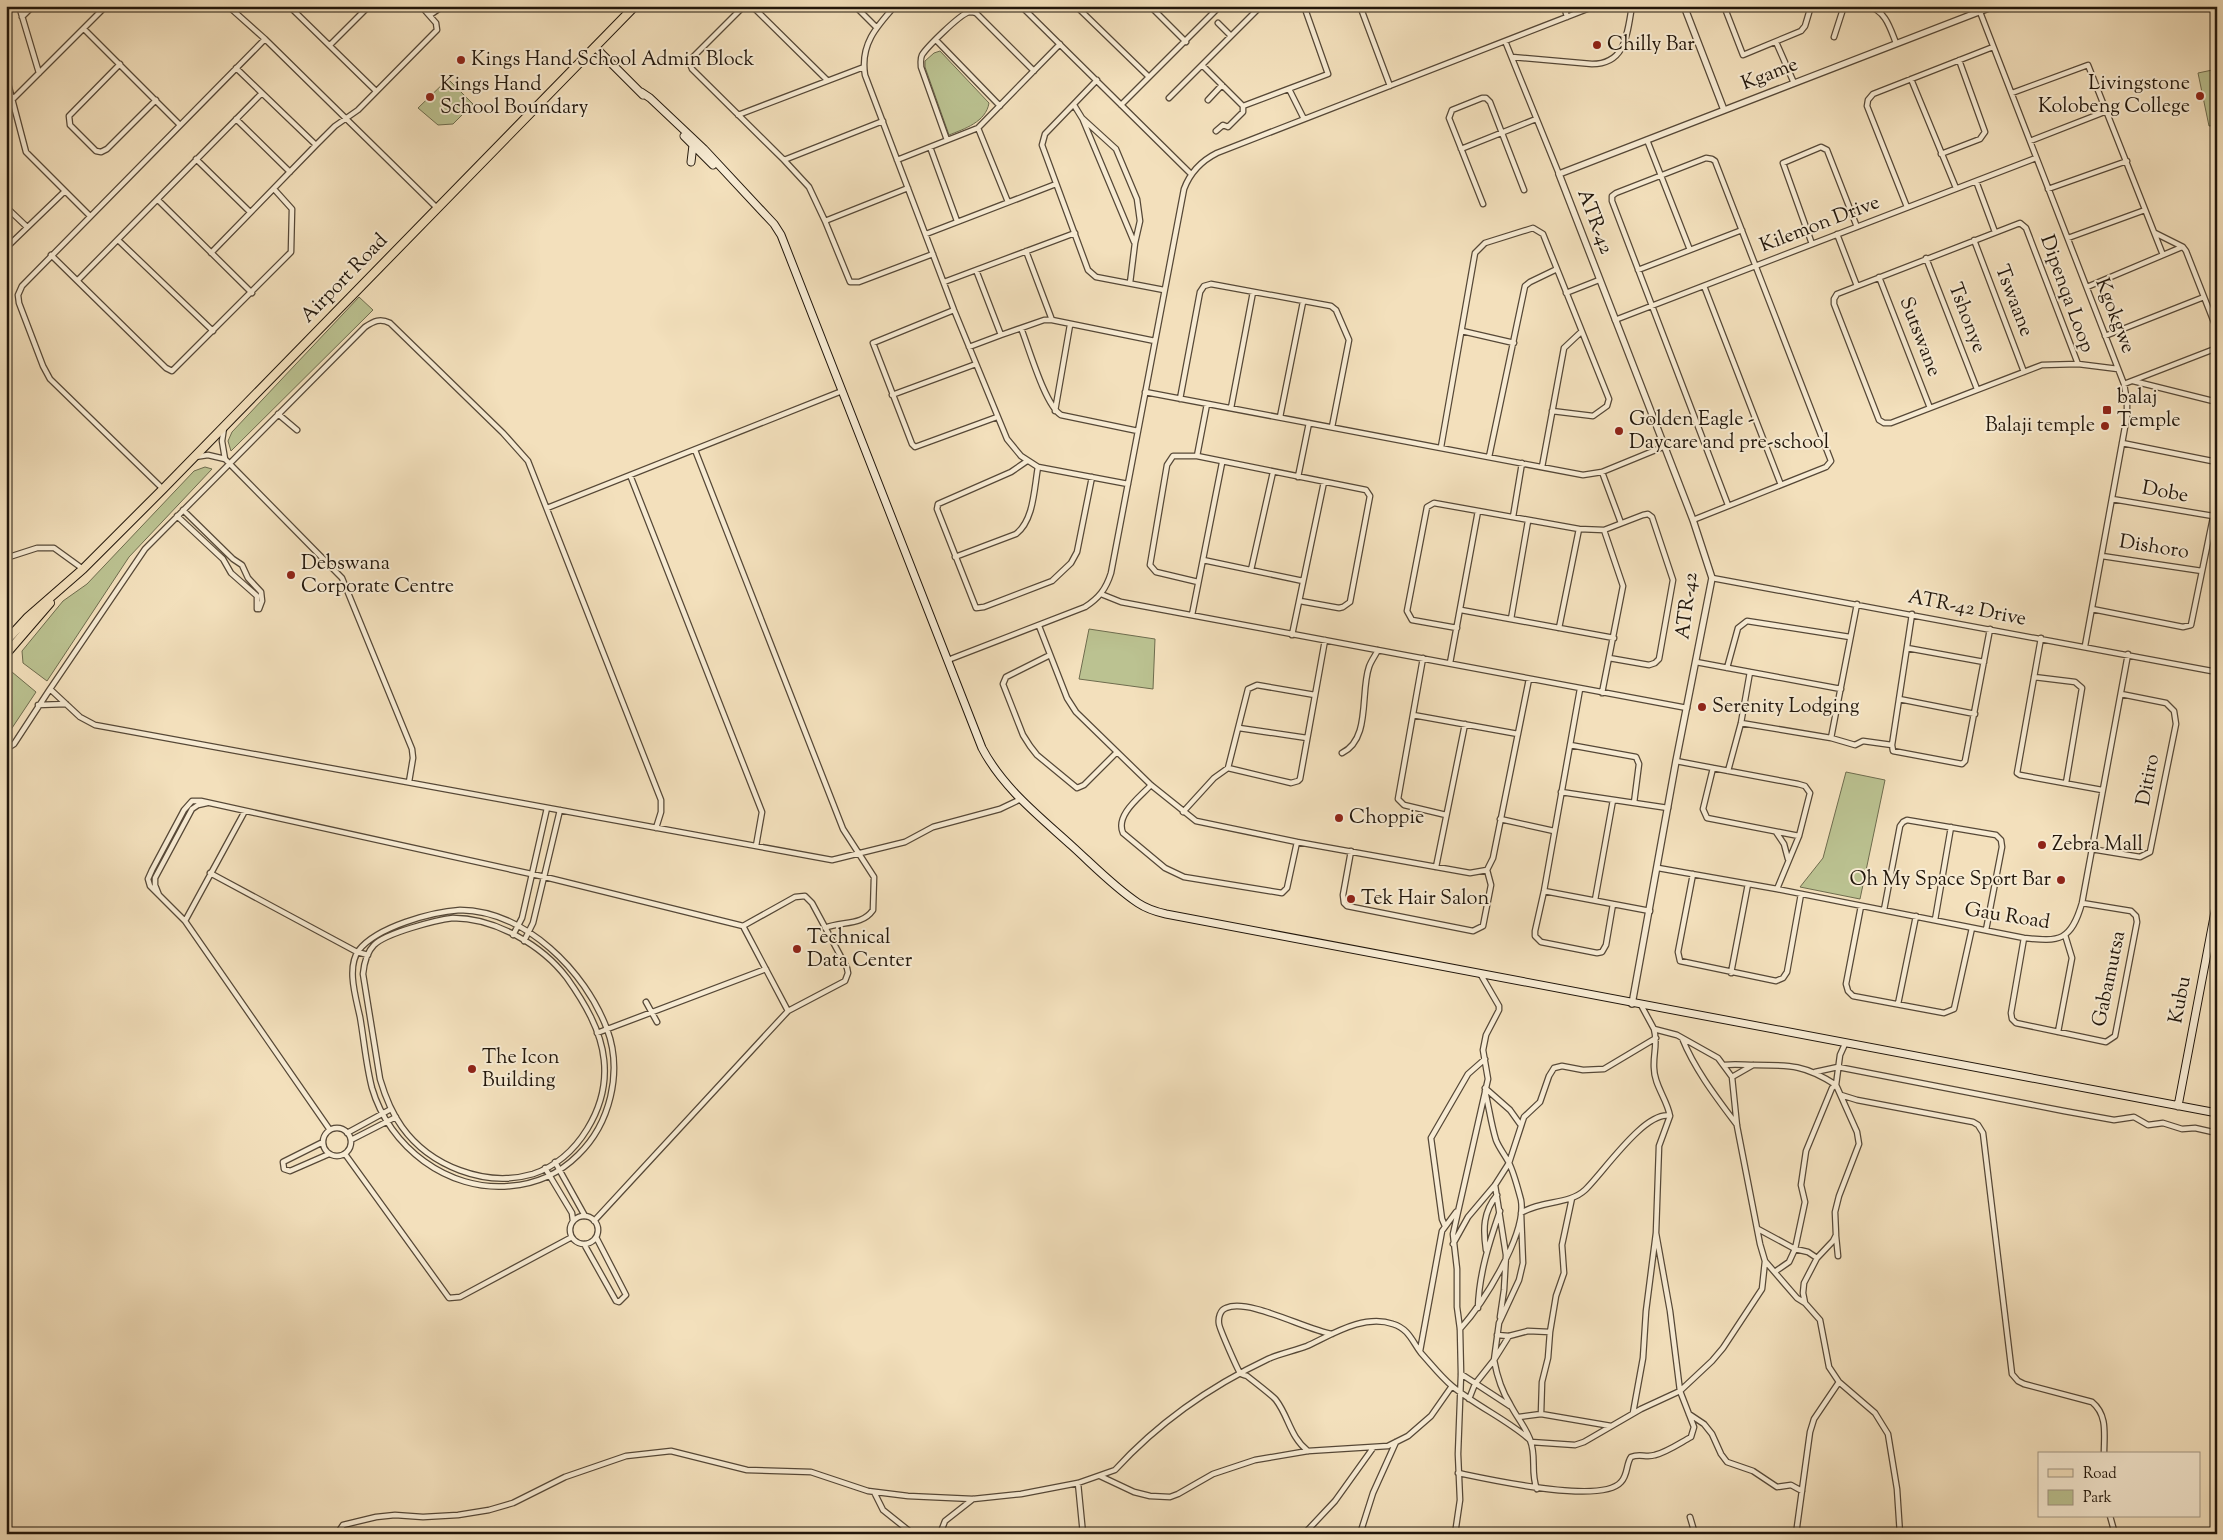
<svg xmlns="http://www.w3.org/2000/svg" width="2223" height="1540" font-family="'Sorts Mill Goudy',serif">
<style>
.green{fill:#bbc291;stroke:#6e6c4e}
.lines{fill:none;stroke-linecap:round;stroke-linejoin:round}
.minor-casing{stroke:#564837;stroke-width:7}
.tertiary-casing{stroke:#564837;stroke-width:8}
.secondary-casing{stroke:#21160b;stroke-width:9}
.primary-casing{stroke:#21160b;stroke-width:10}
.minor{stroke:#f7ebd3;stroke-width:4.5}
.tertiary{stroke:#f7ebd3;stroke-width:5.5}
.secondary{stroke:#f7ebd3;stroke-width:7}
.primary{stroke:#f3e0bc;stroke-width:8}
.poi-dot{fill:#8f2418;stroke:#f7ebd3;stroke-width:2}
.labels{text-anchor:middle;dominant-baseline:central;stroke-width:4;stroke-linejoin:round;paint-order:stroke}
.poi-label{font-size:20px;fill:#21160b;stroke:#f7ebd3;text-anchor:start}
.street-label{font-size:20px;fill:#21160b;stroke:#f7ebd3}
</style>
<rect width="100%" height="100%" fill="#f3e0bc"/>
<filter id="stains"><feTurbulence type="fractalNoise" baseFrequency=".004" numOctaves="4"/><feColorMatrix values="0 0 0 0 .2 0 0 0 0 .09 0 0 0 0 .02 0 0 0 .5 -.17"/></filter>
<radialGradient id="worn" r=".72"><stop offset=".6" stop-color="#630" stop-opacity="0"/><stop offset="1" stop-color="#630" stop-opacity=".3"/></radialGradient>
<path class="green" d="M940,51L989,103C986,122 964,129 949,135L925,67V61L934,53Z
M2217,69V125L2209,126L2198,73Z
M448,79L473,104L453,124L438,125L418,108Z
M359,297L373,310L231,451L228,441L232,432Z
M205,467L212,469L129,557L47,681L23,663L22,651L63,601L87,584L194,471Z
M1089,629L1155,639L1153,689L1079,679Z
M12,672L36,692L6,737V677Z
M1846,772L1885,780L1860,899L1800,887L1823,858Z"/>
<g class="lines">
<g class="minor-casing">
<path id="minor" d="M19,6L39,73
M228,6L265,39L437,208
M289,6L376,91
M744,6L692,58L690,64L692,69L784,160
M752,6L827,80
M855,6L876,27
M895,6C876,27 860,45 865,75L954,310L1007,439L1021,456L1038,467L1128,484
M1021,6L1191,174
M1076,6L1148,76
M1150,6L1186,42
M1261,6L1202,65L1243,106L1328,74L1304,6
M1360,6L1390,86
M1564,6L1567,17
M1724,6L1743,55L1801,31L1805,26L1811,6
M1798,6V7
M1868,6C1886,11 1890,28 1896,43
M1980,12L2124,384L2127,401V416L2085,646
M430,15L443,6
M22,17L33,6
M1218,23L1231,36
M84,29L180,125
M1834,37L1844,6
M936,40L1000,106
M1505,41L1559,174
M1776,42L1794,83
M330,45L369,6
M1512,57L1592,64C1626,64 1627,34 1632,6
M120,64L69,116L70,125L96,151L101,152L107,149L156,100
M236,68L316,145
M6,76L26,152L90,216
M1911,79L1956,188
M1097,80L1045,134L1042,145L1088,270L1096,277L1164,290
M1289,89L1304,119
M2012,93L2088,65L2163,255
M1169,98L1202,65
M12,100L106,6
M1208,100L1222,85
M1074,105L1082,118L1116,149L1137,199L1140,221L1135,243L1130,283
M1121,105L1220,6
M738,115L864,67
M236,119L290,172
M1083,120L1134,242
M978,128L1008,202
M1216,131L1223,125L1228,127L1243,112V106
M947,140L921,67C921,63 920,59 922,55C927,47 959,15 969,12C971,12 974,12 976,13L1034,71
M1647,140L1690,250
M2030,141L2107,111
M930,147L957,221
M1461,149L1536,119
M1941,154L1980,139L1985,132L1959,60
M196,159L250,212
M897,160L978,128L1060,44
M1976,181L1995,232
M908,188L825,221L850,282H859L933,254
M2048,189L2127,161
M158,200L252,293
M1483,204L1449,118L1452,110L1482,98H1486L1490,102L1524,190
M6,207L27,227
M1907,207L1867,106L1868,100L1873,94L1993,47
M825,221L809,187L784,160L883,121
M2155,233L2183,247L2186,251L2217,330
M926,234L1056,184
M1837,234L1857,286
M2068,238L2145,210
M118,240L213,331
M1974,240L2024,372
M1812,244L1783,163L1821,147L1827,150L1857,227
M6,248L65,191
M1026,251L1052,320
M211,253L316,145L335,126L358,110L434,33L437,30L436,23L421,6
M51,255L166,368L172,371L291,252L292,209L274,189
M1926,258L1977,389
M1638,270L1742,230
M1879,277L1930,408
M78,280L262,93
M944,282L1075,233
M1704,286L1781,485
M2087,287L2182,247
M1566,293L1599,280
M954,310L873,343L912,444L915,447L997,417
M1615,320L2036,158
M1021,328C1029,348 1045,405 1061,415L1138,431
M1462,331L1514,343
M1001,335L1044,320H1052L1155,341
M2105,336L2204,297
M969,347L1001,335L976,270
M2078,364L2026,228L2020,223L1837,294L1834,299V304L1879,420L1884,423H1891L2042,365L2078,364L2118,369
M2133,381L2217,402
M2124,384L2217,348
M1145,392L1583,475L1602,472L1663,447
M892,395L976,364
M1180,399L1200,292L1204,286L1211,284L1331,306L1336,310L1349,340L1332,427
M1231,408L1253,292
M1055,411L1070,325
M278,414L297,430
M1280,417L1303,302
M224,428L222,441L225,459
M2122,443L2217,462
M1441,447L1475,253L1485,243L1533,228L1543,234L1609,399L1607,406L1593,416L1552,411
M695,450L843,829L874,877L873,910C862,926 842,921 825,928
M1197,456L1207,404
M195,457L208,455L225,459L342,578L412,749L413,758L409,782
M1489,457L1525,286L1530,282L1557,269
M1027,461L1011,472L938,504L937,509L976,608L984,607L1052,581L1071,563L1077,552L1092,477
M1542,467L1564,348L1581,332
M1602,472L1621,523
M630,475L762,812L756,846
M1298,477L1309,423
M163,489L50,379L43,366L19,303L18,295L22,286L265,39
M2112,499L2213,516
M547,508L842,391
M183,510L233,559L242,565L248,578L261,592L262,601L259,609
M177,516L223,559L231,573L257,596V609
M1513,517L1522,463
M1693,520L1826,467L1831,461L1715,161L1712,159L1706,158L1616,193L1612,196V201L1728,505
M2102,556L2202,571
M955,557L1016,534C1034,520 1034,489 1038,467
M6,558L37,548H54L83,569
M1203,560L1303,581
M1251,570L1273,472
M1712,578L2217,672
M1198,582L1156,572L1150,565L1167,465L1173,456H1197L1366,490L1370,496L1350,602L1343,607L1339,608L1300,601
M1101,594L1121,602L1687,708
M2092,609L2183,627L2191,625L2217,498
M1461,610L1614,638
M1912,614L1892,745L1893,751L1962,764L1965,761L1990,629
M1192,615L1222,463
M1511,619L1528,521
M1039,626L1067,698L1076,712L1151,785L1196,821L1297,842L1470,873L1487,870L1493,858L1529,679
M1457,628L1412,620L1407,611L1427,507L1434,503L1579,529L1604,530L1643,515L1648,514L1652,517L1673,580L1659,659L1655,663L1649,665L1609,658
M1559,628L1579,529
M1292,635L1324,482
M2041,638L2017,773L2020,775L2102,790
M1907,648L1984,662
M1050,655L1006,677L1003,684L1023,735L1030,746L1037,755L1077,788L1084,785L1116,753
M1423,658L1398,799L1404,805L1446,815
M948,660L1085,607C1099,598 1106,589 1111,573L1184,189C1190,173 1201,161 1217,153L1595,6
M1696,662L1841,689
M1450,663L1478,511
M1727,668L1738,628L1747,621L1850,637
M2034,677L2075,682L2082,688L2066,783
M50,689L145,549L365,327C374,321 380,318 390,323L503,433L528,461L661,800V812L656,828
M1580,689L1544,891L1535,931V936L1541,942L1597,953L1602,952L1606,945L1613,904
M1602,693L1623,586L1604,530
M1899,699L1975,714
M38,705L66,704
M1413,715L1518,734
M1741,723L1831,738L1857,604
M1239,728L1307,738
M1831,738L1855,745L1863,741L1892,745
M1570,745L1636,757L1639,764L1634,803
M6,749L14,744L50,689L80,717L95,725L832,860L905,842L933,827L1000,809L1021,799
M1342,753C1371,739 1360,693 1369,667C1371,661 1375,656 1378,650
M1676,761L1713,768L1703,809L1707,818L1799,836
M1228,768L1291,783L1298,781L1300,779L1325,640
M1713,768L1798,784L1805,786L1810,793L1799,836L1777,889
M1728,771L1741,723L1750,672
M1151,785C1140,797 1115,815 1123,833L1165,868L1184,877L1282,893L1287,888L1297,842
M1561,792L1668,808
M1183,812L1214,778L1228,768L1248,689L1257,685L1315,695
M1500,819L1554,831
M1776,832L1784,844L1788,859
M2091,849L2140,857L2150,852L2176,724L2174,711L2166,703L2121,694
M1351,851L1343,895L1344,903L1347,906L1473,931L1483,926L1491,885L1487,870
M1436,867L1465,724
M1658,868L1777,889L2024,938C2060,942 2071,941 2082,903L2128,654
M210,873L357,952L368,955
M1693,874L1678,952L1680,961L1776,981L1783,978L1787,972L1801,894
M1544,891L1650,911
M159,895L155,885V878L192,809L198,805L207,803
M1595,900L1613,800
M1861,906L1846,984L1848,991L1853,996L1944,1013L1954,1009L1972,928
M460,910C526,911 585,971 607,1029C623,1072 610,1124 578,1155C559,1174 536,1184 510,1186C448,1192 389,1147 372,1088C366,1065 364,1040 360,1017C356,998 346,967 359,950C377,927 431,912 460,910Z
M1884,910L1900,826L1903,822L1907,820L1996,835L2001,840L2002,847L1986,930
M453,918C495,918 542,945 567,978C584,1002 601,1030 604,1060C609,1107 578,1159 533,1174C485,1188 430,1166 402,1127C391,1112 385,1096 380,1079L363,974C364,964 366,953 374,945C386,933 436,920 453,918Z
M1935,920L1951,827
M185,921L245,811
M743,926L788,1011
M513,935L522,918L547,808
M2024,938L2011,1013L2012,1019L2016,1023L2106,1042L2115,1036L2137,922L2136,916L2131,911L2082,903
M524,941L533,923L560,810
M1731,973L1748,884
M646,1002L657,1022
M1898,1004L1916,916
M2058,1032L2072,958L2065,935
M597,1033L766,969
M1682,1038C1695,1070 1716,1097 1737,1125
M1845,1044L1840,1055L1836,1085L1857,1132L1859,1144L1839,1196L1835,1212L1836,1235L1833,1241L1817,1258L1804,1283L1803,1293L1805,1303L1820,1320L1829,1367L1839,1382L1875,1413L1888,1434L1897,1489L1900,1534
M1724,1065C1735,1064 1745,1065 1755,1065C1791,1065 1805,1065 1836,1085L1832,1088L1806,1151L1801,1185L1805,1202L1795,1249L1808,1252L1817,1258
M1815,1072L1838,1067L2064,1111L2114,1120L2134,1117L2148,1125L2163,1123L2182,1129L2195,1128L2217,1133
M1732,1077L1753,1065
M1485,1088L1510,1110L1520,1124
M1841,1095L1857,1100L1973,1122L1978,1125L1983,1133L2012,1374L2018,1381L2024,1384L2092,1402C2108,1415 2104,1435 2104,1454
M323 1142a14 14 0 1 1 28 0a14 14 0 1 1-28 0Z
M330,1130L185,921L150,886L148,879L152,870L184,810L192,801H201L545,877L743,926L795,897L805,896L812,903L847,968L848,973L845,981L788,1011L594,1221
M347,1133L391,1109
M351,1140L396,1117
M323,1142L283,1162L284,1169L290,1171L329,1154
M345,1154L449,1298L460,1297L572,1237
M555,1162L585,1216
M545,1168L572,1213L573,1221
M1495,1185L1506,1255L1504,1290L1500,1317
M570 1230a14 14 0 1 1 28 0a14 14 0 1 1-28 0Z
M1445,1226L1442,1219L1431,1138L1468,1074L1485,1059
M1758,1229L1795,1249L1789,1262L1776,1271
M1836,1236L1838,1256
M584,1244L616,1301L619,1302L626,1295L596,1237
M1453,1244L1468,1217L1495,1185L1509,1163L1524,1117L1540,1102L1549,1076L1554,1068L1562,1066L1583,1070L1604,1069L1656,1038
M1486,1250C1483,1229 1483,1212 1497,1195
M1765,1261L1797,1298L1805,1303
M1478,1308C1479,1274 1489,1243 1500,1211
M1460,1329C1483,1304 1527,1234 1521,1200C1518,1189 1514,1173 1509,1163C1505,1155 1499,1148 1496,1140C1491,1124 1489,1107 1485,1091
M1497,1335L1509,1336L1528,1331L1550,1332L1556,1296L1564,1273L1562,1245L1572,1198
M1509,1336L1494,1360C1497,1376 1501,1390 1510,1404C1517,1418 1526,1427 1531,1442L1575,1445L1584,1442L1641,1409L1680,1391L1670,1311L1656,1233
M1420,1351L1442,1231L1456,1212
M1461,1374L1510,1406
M1469,1399L1475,1384L1494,1360L1499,1323L1519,1280L1523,1263L1521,1213C1541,1200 1569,1205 1585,1190C1603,1173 1645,1110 1670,1116
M1633,1413L1643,1358L1646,1311L1656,1233L1659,1146L1670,1116C1667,1099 1654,1085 1654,1068C1653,1054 1658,1043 1654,1029
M1541,1414L1611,1426
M1689,1414L1704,1424L1712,1434L1721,1454L1727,1462L1753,1471L1777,1487L1791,1485L1802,1491
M1519,1417L1541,1414L1542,1382L1548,1358L1550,1332
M1308,1451C1290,1437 1289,1417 1276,1400C1273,1396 1252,1380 1247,1376C1244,1375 1242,1375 1240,1373C1237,1368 1220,1330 1219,1324C1218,1318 1220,1310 1226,1308C1249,1298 1306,1330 1332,1334
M1458,1473C1487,1479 1601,1505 1621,1482C1628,1475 1626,1464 1631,1457C1640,1453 1646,1458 1655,1455C1667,1452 1680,1443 1691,1437L1694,1427L1680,1391L1712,1361L1723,1348L1762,1289L1765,1261L1760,1244L1737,1126L1732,1077L1718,1058L1677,1035L1654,1029L1641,1005
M1100,1476L1134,1492L1150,1496L1170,1497L1178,1494L1213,1474L1255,1460L1308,1451L1388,1446L1408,1436L1431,1416L1452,1386
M1078,1483L1083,1534
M874,1492L883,1510L913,1534
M2110,1516L2115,1534
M1690,1517L1695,1534
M337,1534L343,1525L376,1517L395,1515L423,1517L458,1515L489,1510L513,1503L565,1477L626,1456L671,1451L747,1470L811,1472L868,1491L908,1496L973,1499L1021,1494L1078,1483L1115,1470C1157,1424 1211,1386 1268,1359C1281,1353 1294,1351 1307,1346C1333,1334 1364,1314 1393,1324C1409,1329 1412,1341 1421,1353C1431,1364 1441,1377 1452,1386C1476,1406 1508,1420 1530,1440C1537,1456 1530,1473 1537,1489
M940,1534L945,1521L973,1499
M1304,1534L1335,1501L1373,1448
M1360,1534L1373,1493L1396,1442
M1455,1534L1460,1500L1458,1454L1461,1374L1460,1329L1457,1307V1269L1453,1234L1488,1079L1483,1050L1486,1035L1499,1010V1006L1481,975
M1796,1534L1810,1432L1814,1419L1839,1382"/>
</g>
<g class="tertiary-casing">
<path id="tertiary" d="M1684,6L1724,110
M1632,1004L1676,761L1712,578L1693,520L1559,174L1994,6"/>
</g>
<g class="secondary-casing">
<path id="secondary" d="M595,47L643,95
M641,92L650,98L704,149L774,224L781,235L982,748C1003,788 1039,816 1072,846C1093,865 1114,887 1138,903C1147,909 1157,912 1166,914L2217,1113
M684,136L713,165
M691,162L693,145
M2178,1106L2217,901"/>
</g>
<g class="primary-casing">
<path id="primary" d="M6,641L28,617L83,569L163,489L635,6
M6,654L50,603"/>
</g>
<use href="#minor" class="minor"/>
<use href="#tertiary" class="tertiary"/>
<use href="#secondary" class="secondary"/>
<use href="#primary" class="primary"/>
</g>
<g class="poi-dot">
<circle cx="1597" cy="45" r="5"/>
<circle cx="461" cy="60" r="5"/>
<circle cx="2200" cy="96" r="5"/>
<circle cx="430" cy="97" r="5"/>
<rect x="2102" y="405" width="10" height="10" rx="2.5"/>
<circle cx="2105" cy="426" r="5"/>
<circle cx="1619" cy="431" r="5"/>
<circle cx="291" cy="575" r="5"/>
<circle cx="1702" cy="707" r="5"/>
<circle cx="1339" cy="818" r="5"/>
<circle cx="2042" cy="845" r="5"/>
<circle cx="2061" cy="880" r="5"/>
<circle cx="1351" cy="899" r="5"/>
<circle cx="797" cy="949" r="5"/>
<circle cx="472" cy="1069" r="5"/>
</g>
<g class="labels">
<g class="poi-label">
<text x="1607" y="45">Chilly Bar</text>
<text x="471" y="60">Kings Hand School Admin Block</text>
<text x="2190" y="84" text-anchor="end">Livingstone<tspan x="2190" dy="23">Kolobeng College</tspan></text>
<text x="440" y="85">Kings Hand<tspan x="440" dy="23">School Boundary</tspan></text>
<text x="2117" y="398">balaj<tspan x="2117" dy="23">Temple</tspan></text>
<text x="1629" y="420">Golden Eagle -<tspan x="1629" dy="23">Daycare and pre-school</tspan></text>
<text x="2095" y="426" text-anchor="end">Balaji temple</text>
<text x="301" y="564">Debswana<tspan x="301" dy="23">Corporate Centre</tspan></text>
<text x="1712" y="707">Serenity Lodging</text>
<text x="1349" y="818">Choppie</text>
<text x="2052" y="845">Zebra Mall</text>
<text x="2051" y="880" text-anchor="end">Oh My Space Sport Bar</text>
<text x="1361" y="899">Tek Hair Salon</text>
<text x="807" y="938">Technical<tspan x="807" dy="23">Data Center</tspan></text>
<text x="482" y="1058">The Icon<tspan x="482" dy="23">Building</tspan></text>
</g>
<g class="street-label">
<text transform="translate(1770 75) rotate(-21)">Kgame</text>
<text transform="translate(1594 222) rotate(69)">ATR-42</text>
<text transform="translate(1820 225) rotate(-21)">Kilemon Drive</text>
<text transform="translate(345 279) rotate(-46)">Airport Road</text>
<text transform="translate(2066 294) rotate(70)">Dipenqa Loop</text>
<text transform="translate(2013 301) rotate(69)">Tswaane</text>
<text transform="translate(2114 316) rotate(69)">Kgokgwe</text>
<text transform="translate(1966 318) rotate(69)">Tshonye</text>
<text transform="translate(1919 337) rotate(69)">Sutswane</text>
<text transform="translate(2165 493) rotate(10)">Dobe</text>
<text transform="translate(2154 548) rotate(9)">Dishoro</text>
<text transform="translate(1688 606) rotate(-83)">ATR-42</text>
<text transform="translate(1967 609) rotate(11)">ATR-42 Drive</text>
<text transform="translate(2149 780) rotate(-79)">Ditiro</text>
<text transform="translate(2007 917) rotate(9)">Gau Road</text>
<text transform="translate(2110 979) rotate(-78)">Gabamutsa</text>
<text transform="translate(2181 1000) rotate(-79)">Kubu</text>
</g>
</g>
<rect width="2223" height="1540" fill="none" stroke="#f3e0bc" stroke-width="25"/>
<rect x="8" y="8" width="2208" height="1525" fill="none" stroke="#21160b" stroke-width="2.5"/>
<rect x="12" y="12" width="2198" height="1515" fill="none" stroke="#21160b"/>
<rect x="2038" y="1452" width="162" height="65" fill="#f7ebd3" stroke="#a19683"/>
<rect x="2048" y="1469" width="25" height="8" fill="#f3e0bc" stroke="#a19683"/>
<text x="2083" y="1478" font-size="15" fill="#21160b">Road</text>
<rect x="2048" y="1490" width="25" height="15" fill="#bbc291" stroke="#a19683"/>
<text x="2083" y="1502" font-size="15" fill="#21160b">Park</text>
<rect width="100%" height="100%" filter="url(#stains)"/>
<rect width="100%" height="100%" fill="url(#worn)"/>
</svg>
